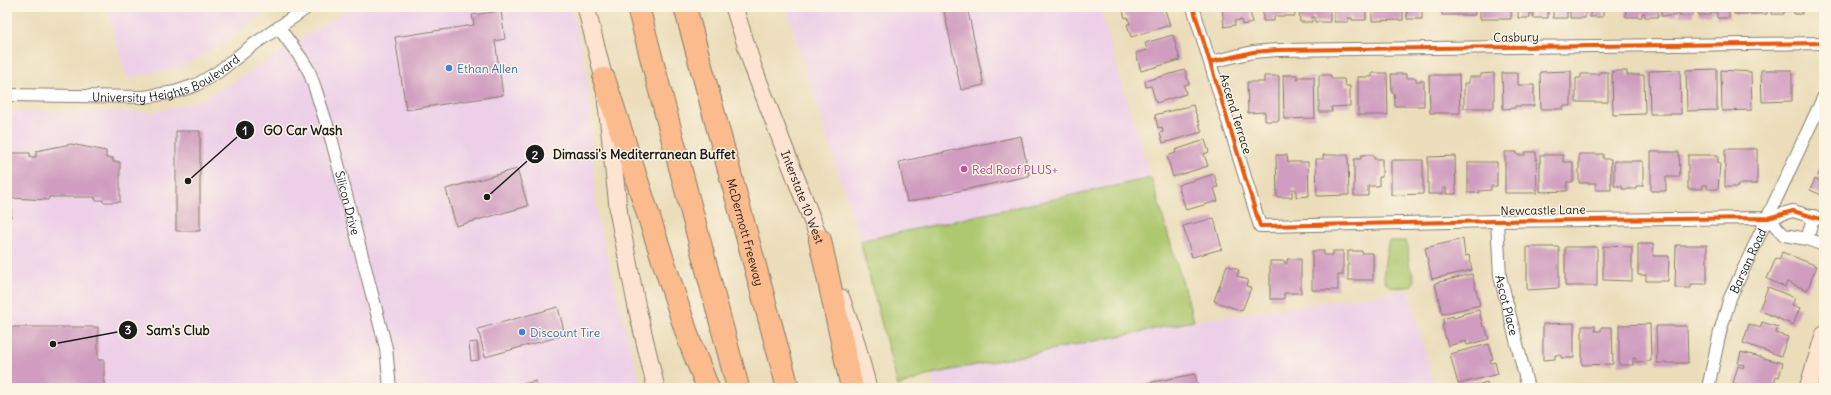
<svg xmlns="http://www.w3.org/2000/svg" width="1831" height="395" font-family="Delius,sans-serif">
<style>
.built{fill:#edd0e8}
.green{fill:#adc86f;stroke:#647246}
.building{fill:#d09dc0}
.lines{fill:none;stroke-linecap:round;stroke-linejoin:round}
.street-casing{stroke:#847c6b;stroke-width:14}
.secondary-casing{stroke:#847c6b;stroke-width:19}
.highway-casing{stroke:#847c6b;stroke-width:24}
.street{stroke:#fff;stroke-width:12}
.secondary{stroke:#fde4d1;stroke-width:17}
.highway{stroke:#fbbb8d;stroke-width:22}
.cycleway-casing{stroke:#fcf5e5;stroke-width:6}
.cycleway{stroke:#e8590c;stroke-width:4}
.shop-dot{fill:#3f7fe0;stroke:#fcf5e5;stroke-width:1.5}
.hotel-dot{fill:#d1479c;stroke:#fcf5e5;stroke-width:1.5}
.labels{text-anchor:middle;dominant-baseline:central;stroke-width:3;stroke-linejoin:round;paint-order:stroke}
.street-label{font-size:12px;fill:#1c1c1c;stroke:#fcf5e5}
.shop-label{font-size:12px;fill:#366cbe;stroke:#fcf5e5;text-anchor:start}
.hotel-label{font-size:12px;fill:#b23c85;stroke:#fcf5e5;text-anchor:start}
.leader{fill:none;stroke:#1c1c1c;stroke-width:1.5}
.callout-dot{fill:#1c1c1c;stroke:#fcf5e5;stroke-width:1.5}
.mark-label{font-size:12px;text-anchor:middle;font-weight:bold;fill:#fff}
.callout-label{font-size:13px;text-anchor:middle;font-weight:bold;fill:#1c1c1c;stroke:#fcf5e5;stroke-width:3;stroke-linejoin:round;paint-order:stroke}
</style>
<rect width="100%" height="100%" fill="#fcf5e5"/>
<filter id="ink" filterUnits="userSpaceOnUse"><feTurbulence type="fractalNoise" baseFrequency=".025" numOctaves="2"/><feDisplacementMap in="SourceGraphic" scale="8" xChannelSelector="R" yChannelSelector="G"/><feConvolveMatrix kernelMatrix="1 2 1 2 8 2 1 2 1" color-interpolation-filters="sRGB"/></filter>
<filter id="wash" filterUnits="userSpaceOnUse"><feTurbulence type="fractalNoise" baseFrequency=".012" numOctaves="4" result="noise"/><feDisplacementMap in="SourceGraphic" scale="16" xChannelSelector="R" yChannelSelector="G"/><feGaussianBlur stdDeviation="0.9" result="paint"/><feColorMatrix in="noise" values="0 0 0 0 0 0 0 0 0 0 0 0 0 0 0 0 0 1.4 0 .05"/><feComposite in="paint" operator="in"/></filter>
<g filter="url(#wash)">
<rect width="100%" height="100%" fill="#ebddba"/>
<path class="built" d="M106,7H271L215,49L179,68L127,78Z
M351,7H571L587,74L597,217L641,388H7V111L155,112L200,100L236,80Z
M786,7H1099L1151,178L860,241Z
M1409,290L1435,388H935L932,374L1194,321Z"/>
<path class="green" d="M1151,178L1194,321L932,374L898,386L860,241Z
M1389,241H1405C1411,251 1407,252 1409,262C1409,270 1418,279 1412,286C1404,287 1393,290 1387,284C1380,278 1387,250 1389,241Z"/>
<g id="blocks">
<path class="building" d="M963,7H967L984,85L961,90L944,11Z
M1122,7H1164L1170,25L1131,37L1127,24H1130L1128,17L1125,18Z
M1222,7H1250L1252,23L1242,25V20L1235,21V25L1224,27Z
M1263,7H1295V16H1274V21H1263Z
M1299,7H1330V22H1315V17H1312V22H1300Z
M1334,7H1366V20H1352V18H1348V22H1334Z
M1372,7H1403V20L1372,21Z
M1407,7H1422V19H1407Z
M1442,7H1475V15H1442Z
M1480,7H1511V19H1480Z
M1518,7H1548V18H1533V13H1530V18H1518Z
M1553,7H1585V18H1570V11H1567V18H1553Z
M1590,7H1603V17H1590Z
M1625,7H1658V17H1645L1644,13H1642V17H1626Z
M1661,7H1693V16H1679V10H1676V16H1661Z
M1698,7H1729V18H1717V12H1711V15H1698Z
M1734,7H1766L1767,14H1734Z
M1771,7H1802V14H1794V11H1784V14H1771Z
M501,11L505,39L495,41L503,95L406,110L395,37L474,25L472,15Z
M1173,35L1180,60L1141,71L1136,53L1147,50L1145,43Z
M1717,69V110L1687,111L1686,70Z
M1185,70L1189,84L1184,85L1186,94L1156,103L1151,86L1146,87L1145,81Z
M1680,70L1681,114H1650L1649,71Z
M1721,70L1751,72L1752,110L1722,111Z
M1761,70H1792V101L1762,102Z
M1571,71V106H1563V109H1541L1540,72Z
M1612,71H1627V75H1644L1645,114L1613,115Z
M1599,72H1608V102H1576V78H1581V74H1599Z
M1372,73H1387L1388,115H1358V77H1372Z
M1494,73V108H1464V83H1469V77H1481V74Z
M1502,73H1518V85H1534V106H1515V108L1503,109Z
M1391,74H1406V78H1416V81H1424V106H1395L1394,93H1392Z
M1283,75H1297V80H1299V77H1314L1315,118L1284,119Z
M1319,75H1331V79H1344L1345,86H1350V106L1331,107L1332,112H1319Z
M1429,75H1459L1460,113H1430Z
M1264,76H1279V121H1265V112L1248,113L1247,82H1264Z
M1193,105L1202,132L1163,143L1160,133L1163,132L1162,127L1158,128L1155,115Z
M176,131H200V231H176Z
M1021,136L1029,176L907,202L899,162Z
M1205,140L1209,152L1204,154L1208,166L1173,177L1167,156L1176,153L1175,150Z
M71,144L106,151V158H113V162H120V202H103V200H95V197H49L48,200L12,198L11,217H7V157H10V153H30V157H36V151Z
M1725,149H1757V184H1738V187H1725Z
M1505,152H1517V155H1525V152H1536L1537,193H1505Z
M1651,152H1679L1680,177H1666V191H1651Z
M1579,154H1603V159H1611V190H1596V183H1579Z
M1276,155H1287L1288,162H1308L1309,196L1296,197V189H1292V197H1277Z
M1323,155H1348L1349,195L1317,196L1316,159H1323Z
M1361,155H1374V159H1382V177H1379V186H1368V196H1354V159H1361Z
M1540,155H1563V162H1573V182H1567V191L1540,192Z
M1688,155H1718V163H1720L1718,189H1707V185H1702L1703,189H1688Z
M1455,156L1456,194H1446V188H1443V194H1428V157Z
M1391,160H1423V194L1391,195Z
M1824,160V196L1810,190L1815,179L1819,180L1821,176L1818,175Z
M1614,161H1643V186H1636V189H1622V186H1614Z
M1468,162H1497V186H1491V190L1479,191L1480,193H1468Z
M517,169L528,206L456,226L446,189Z
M1214,174L1218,187L1214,188L1218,201L1186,210L1178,185Z
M1214,218L1222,249L1192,257L1183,226Z
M1463,239L1465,256L1469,255L1472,270L1432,279L1425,248Z
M1638,244H1654L1653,256H1669L1668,281H1646V275H1638Z
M1676,245H1707V284H1691V288H1675Z
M1603,246L1632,247V281L1603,280Z
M1527,247H1559V288L1527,290Z
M1565,247H1597V286H1565Z
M1312,251H1324V255H1333V251H1343V275H1338V290H1312Z
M1348,251H1362V253H1373V280H1348Z
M1782,252L1817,266L1807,290L1787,282L1785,287L1767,279L1776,258L1779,260Z
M1287,259H1301V293H1284V299H1270V261H1285V264H1287Z
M1227,265L1239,270L1237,276L1248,280L1246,286L1251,288L1242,311L1214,301Z
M1472,274L1480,305L1442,314L1435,283Z
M1768,287L1795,298L1792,305L1800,308L1793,325L1759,310Z
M558,307L565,335L485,357L478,329Z
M1479,310L1483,327L1485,326L1489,339L1467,345L1466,341L1448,346L1442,325H1444L1443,319L1453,316L1454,318L1463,315L1462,314Z
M1762,322L1778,327L1776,333L1788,337L1781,356L1743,343L1749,324L1760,328Z
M1574,323V358H1561V355H1555V359L1543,360V324Z
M1650,324L1651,361L1636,362V358H1633V365H1619V325Z
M1582,326H1595V331H1601V327H1612L1613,364L1582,365Z
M1656,326H1687L1688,363H1657Z
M7,327H98V360H104V388H7Z
M477,342L479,360L471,361L469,343Z
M1489,344L1493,359L1490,360L1491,363L1495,362L1498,374L1458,384L1450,354Z
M1741,352L1783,363L1779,377L1776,376L1774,384L1776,385V388H1754L1733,383L1738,366L1743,368L1744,365L1738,364Z
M1195,374L1198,388H1126V387Z
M536,381L537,388H510V387Z
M1487,382L1489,388H1466Z"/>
</g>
</g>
<g filter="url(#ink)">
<use href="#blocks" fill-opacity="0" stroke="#847c6b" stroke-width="1"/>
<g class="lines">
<g class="street-casing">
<g id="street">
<path d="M1193,7L1260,226L1497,221L1768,218L1793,211L1824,220"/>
<path id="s1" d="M279,28L301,58L309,71L315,88L332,141L386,348L390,388"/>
<path d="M1211,62L1253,52L1277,50L1824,43"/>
<path id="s2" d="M7,95L144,97L175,92L196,85L218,72L250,47L308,7"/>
<path d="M1768,218L1784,235L1807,239L1824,245"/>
<path id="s3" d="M1497,221L1500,276L1528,388"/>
<path d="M1807,239L1814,216"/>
<path id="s4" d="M1708,388L1720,332L1730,298L1824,96"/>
</g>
</g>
<g class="secondary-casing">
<g id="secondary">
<path d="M586,7L604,79L619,216L629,267L637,308L656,388"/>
<path id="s5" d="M734,7L753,67L824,251"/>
<path d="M841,298L855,339L868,388"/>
<path d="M1808,388L1824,335"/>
</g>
</g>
<g class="highway-casing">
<g id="highway">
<path d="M638,7L738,388"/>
<path id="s6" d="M685,7L788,388"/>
<path d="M604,79L690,343L708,388"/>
<path d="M820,240L852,388"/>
</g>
</g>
<use href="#street" class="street"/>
<use href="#secondary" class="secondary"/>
<use href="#highway" class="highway"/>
<g class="cycleway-casing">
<path id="cycleway" d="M1193,7L1260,226L1497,221L1768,218L1793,211L1824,220
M1211,62L1253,52L1277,50L1824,43"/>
</g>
<use href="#cycleway" class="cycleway"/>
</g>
</g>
<g class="shop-dot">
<circle cx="449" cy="68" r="4"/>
<circle cx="522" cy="332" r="4"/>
</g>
<circle class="hotel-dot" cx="964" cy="169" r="4"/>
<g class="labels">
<g class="street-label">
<text transform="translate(1516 37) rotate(-1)">Casbury</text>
<text stroke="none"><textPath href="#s2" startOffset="163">University Heights Boulevard</textPath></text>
<text transform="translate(1236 114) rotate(73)">Ascend Terrace</text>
<text stroke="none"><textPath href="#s5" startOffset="202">Interstate 10 West</textPath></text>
<text stroke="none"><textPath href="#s1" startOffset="190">Silicon Drive</textPath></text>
<text transform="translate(1543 210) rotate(-1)">Newcastle Lane</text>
<text stroke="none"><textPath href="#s6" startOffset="233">McDermott Freeway</textPath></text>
<text stroke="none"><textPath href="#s4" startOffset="134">Barsan Road</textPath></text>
<text stroke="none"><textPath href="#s3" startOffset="85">Ascot Place</textPath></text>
</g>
<g class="shop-label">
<text x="457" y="68">Ethan Allen</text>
<text x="530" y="332">Discount Tire</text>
</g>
<g class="hotel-label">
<text x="972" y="169">Red Roof PLUS+</text>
</g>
</g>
<path class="leader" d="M188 181L245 130M487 197L535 154M53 344L128 330"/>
<g class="callout-dot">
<circle cx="188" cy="181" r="4"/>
<circle cx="487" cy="197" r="4"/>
<circle cx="53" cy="344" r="4"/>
<circle cx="245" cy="130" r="10"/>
<circle cx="535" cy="154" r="10"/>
<circle cx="128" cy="330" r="10"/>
</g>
<g class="mark-label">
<text x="245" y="135">1</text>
<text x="535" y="159">2</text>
<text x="128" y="334">3</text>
</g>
<g class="callout-label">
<text x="303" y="135">GO Car Wash</text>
<text x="644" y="159">Dimassi's Mediterranean Buffet</text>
<text x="178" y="335">Sam's Club</text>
</g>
<rect width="1831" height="395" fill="none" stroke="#fcf5e5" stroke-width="24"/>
</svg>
